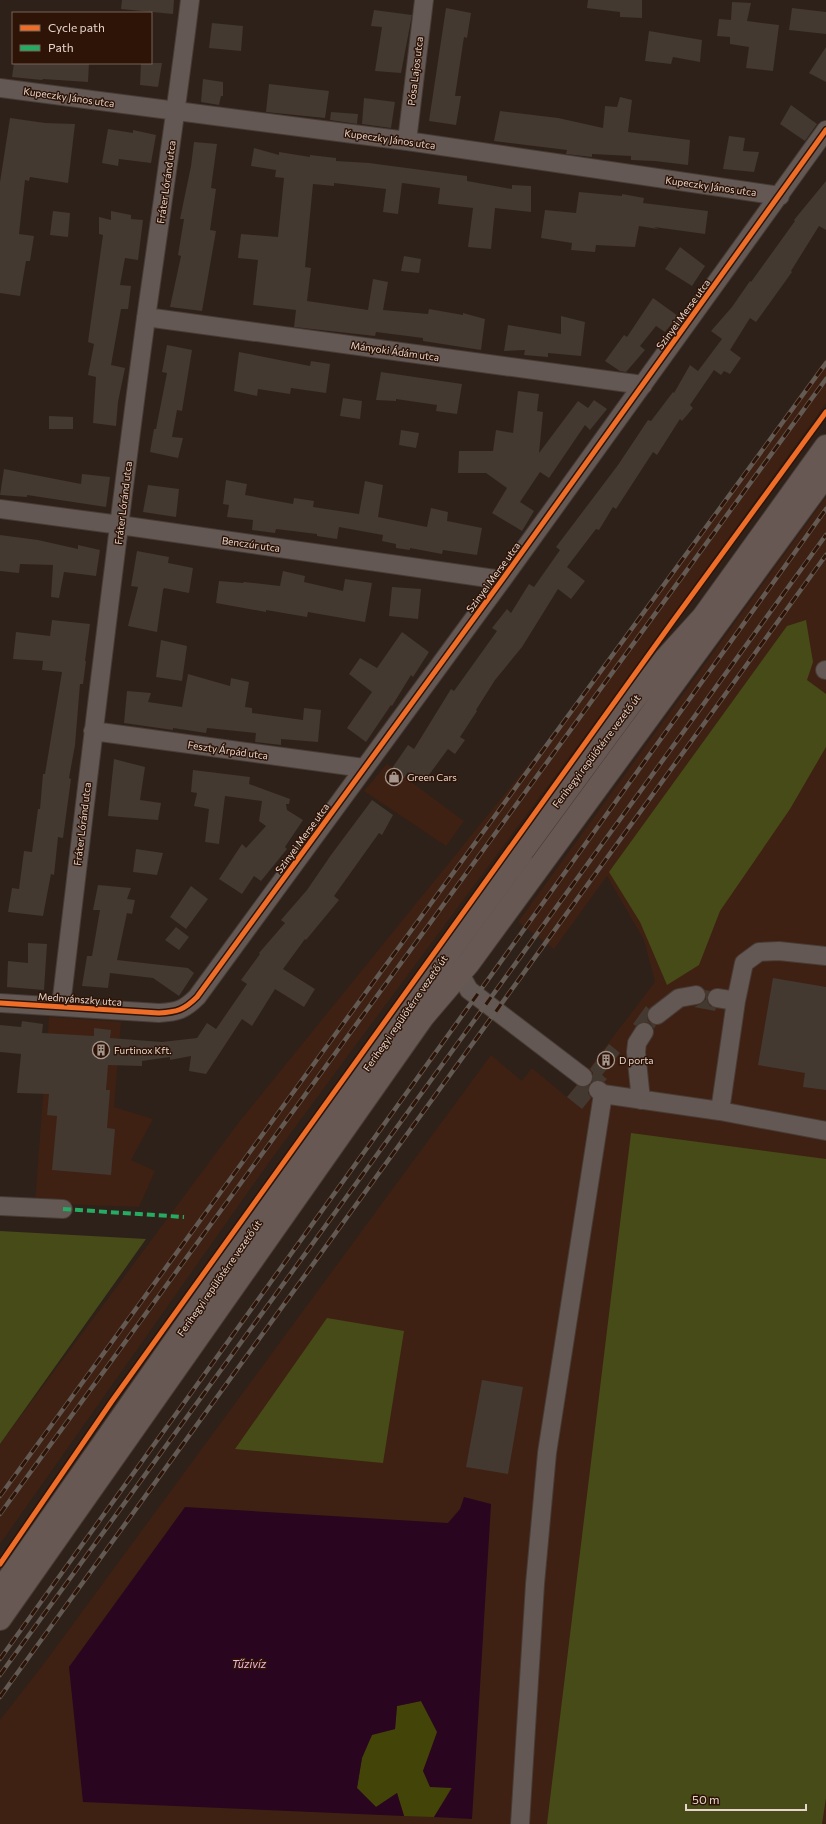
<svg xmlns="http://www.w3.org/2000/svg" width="826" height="1824" font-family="Commissioner,sans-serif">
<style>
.built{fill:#3e2112}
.green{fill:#424507}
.forest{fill:#474b18}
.water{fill:#2a051f}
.building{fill:#433930}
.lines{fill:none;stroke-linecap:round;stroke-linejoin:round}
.minor-casing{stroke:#483b36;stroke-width:20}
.major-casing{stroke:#483b36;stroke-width:24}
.minor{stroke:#635853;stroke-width:18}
.major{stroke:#685854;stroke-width:22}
.rail-casing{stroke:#645a54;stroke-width:4.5}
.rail{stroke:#2d1407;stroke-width:3;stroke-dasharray:9;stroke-linecap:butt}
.quiet{stroke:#26ab63;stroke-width:4;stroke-dasharray:8 4;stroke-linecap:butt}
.cycleway-casing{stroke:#2d1407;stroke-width:8}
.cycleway{stroke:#ee6e29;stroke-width:5}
.labels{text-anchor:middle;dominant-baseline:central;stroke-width:3;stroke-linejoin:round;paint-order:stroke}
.street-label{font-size:10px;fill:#e7d5cd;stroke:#2d1407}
.poi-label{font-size:10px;fill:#e7d5cd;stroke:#2d1407;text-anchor:start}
.water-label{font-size:11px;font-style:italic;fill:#f9b5e1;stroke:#2d1407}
</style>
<rect width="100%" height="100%" fill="#2e2119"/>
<path class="built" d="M826,358V403L601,714L270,1161L0,1544V1444L239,1122L580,701Z
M826,497V1824H0V1720L43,1665L491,1055L522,1081L532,1068L567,1097L655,982L644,940L607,876L554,949L518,922Z
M387,764L464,821L446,846L364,791Z
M49,1017L121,1022L114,1107L153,1119L131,1160L155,1171L139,1207L35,1203Z"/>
<path class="green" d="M421,1701L438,1732L423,1771L452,1787L434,1817L404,1816L397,1793L376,1807L357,1788L362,1757L372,1734L395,1729L397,1706Z"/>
<path class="forest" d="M806,620L813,662L807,680L826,694V747L790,809L720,911L699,965L667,985L640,922L609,872L787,626Z
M631,1133L826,1159V1798L822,1824H547Z
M0,1231L146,1239L0,1444Z
M327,1318L404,1331L383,1463L235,1449Z"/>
<path class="water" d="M464,1497L491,1504L472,1819L434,1817L452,1788L430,1787L423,1771L437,1732L421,1701L397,1706L395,1729L372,1735L362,1758L357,1788L376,1807L397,1793L404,1816L83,1802L69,1667L185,1507L448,1523L460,1509Z"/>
<path class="building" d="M122,0H174L173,14L121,9Z
M588,0H642V18L620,17V12L587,8Z
M732,2L751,3L747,21L779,25L773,71L746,68L749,47L730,44V37L717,36L719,19L731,20Z
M446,8L471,13L467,38L464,37L455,96H461L456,125L429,121Z
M792,8L826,12V34L789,30Z
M374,10L412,15L401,73L375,71L382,27L371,26Z
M212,23L243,26L241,51L209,48Z
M649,31L702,40L700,62L673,57L671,64L645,61Z
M826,47V82L809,73Z
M14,63H89L88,82L43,79L42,80L12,77Z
M141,63H162L158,87L140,85Z
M203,79L223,82V96H221L219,105L201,102Z
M269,84L329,91L325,118L266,112Z
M620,97L632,100L628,132L690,140L688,165L655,161L631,160V156L592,154V157L566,154L567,150L494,141L500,111L558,118L603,128L605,106L617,107Z
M364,98L395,102L391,128L362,124Z
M791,105L817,124L805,141L780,124Z
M331,112L358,114L357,124L330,120Z
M10,118L45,123L75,124L68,183L30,177L29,181L25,180L19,234L34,236L30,261H26L20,296L0,293V182Z
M108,129L133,133V130L156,135L151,163L119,159L118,166L102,163Z
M729,136L745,138L743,151L759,152L754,172L723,169Z
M194,142L217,144L211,188L216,189L210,230L216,231L202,311L170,307L181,256L178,255L184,219H180L191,166Z
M254,148L279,155V152L310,157V155L336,158V161L369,163L467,176V181L512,189V185L531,186V212L495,208L491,249L468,247L473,208L438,204L440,188L402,183L398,214L383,212L386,189L334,183V186L313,184L305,267L311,268L307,301L368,310L373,279L388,282L383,310L428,314L429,309L463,315V313L485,319L481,350L423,341V338L376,332L375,336L294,327L296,310L253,305L258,260L238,258L241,234L278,237L284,178L275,177L276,170L251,166Z
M826,181V230L819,226L791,271L792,272L756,322L750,318L730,350L741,358L730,374L724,371L721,375L714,370L690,405L693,408L682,421L680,419L657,455L653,452L616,509L613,507L599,530L596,529L567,567L585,581L571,599L558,589L522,647L495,680L476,710L477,711L460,737L465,740L455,754L448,749L423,783L408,772L399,785L386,777L408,745L414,749L451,689L454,691L497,631L492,628L507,609L511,613L529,584L534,587L560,550L556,547L618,465L648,420L651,421L673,392L674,393L690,365L698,371L722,339L711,331L732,307L750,281L751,282L795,221L794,220Z
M579,192L622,196V194L644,198L643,203L708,211L705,234L654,227L658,229L639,226L635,247L596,245L595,252L571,250L572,243L541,238L545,210L576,213Z
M53,211L70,213L68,237L50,235Z
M111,211L131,215V219L143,220L138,260L125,258L120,285L131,286L128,309H121L111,365L125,368L118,402L116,426L93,423L96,377L88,375L94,344L88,342L103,235L99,234V217L111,220Z
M680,247L705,266L692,286L665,269Z
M404,256L421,259L419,273L401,271Z
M653,298L678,316L665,332L656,326L640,346L645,350L626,372L620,371L605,361L624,335L627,337Z
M561,316L585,322L581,356L548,353V357L524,355L525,350L504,351L508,325L561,334Z
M167,345L192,350L182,411L177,410L172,437L183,438L178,458L150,452L154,429H156L167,373L162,372Z
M239,352L310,366L311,361L330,364L326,393L291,388L290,394L258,389L257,396L234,391Z
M381,372L462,384L457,414L436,411L437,405L396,399V401L376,400Z
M518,391L539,394L537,411L543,412L539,453L578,401L588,408L594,400L607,409L590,430L585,425L549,478L540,472L520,502L534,511L522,531L492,513L507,488L486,473H458L459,451H493L496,430L513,433Z
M343,398L362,401L360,419L340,416Z
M49,416L73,417V429H49Z
M401,430L419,433L416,448L399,445Z
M4,469L81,484L82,474L110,477L106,507L27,495V497L0,495Z
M226,480L247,484L245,495L293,504L294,498L314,501L313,507L359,514L365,481L383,485L378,517L427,527L431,508L448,512L447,521L482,528L477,555L443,550L442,554L410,548V550L396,548V544L382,541L383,535L339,527L337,539L317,536V534L276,529L275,533L252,530L253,520L227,517L229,505L223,504Z
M148,485L179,489L176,517L143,512Z
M0,535L38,540L78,549V545L100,550L96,576L64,572L59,598L51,597L53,565L20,564L19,573L0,571Z
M137,551L169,557L168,563L193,568L189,593L164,588L163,590L157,632L128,626L138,587L131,586Z
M283,571L305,576L304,582L343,591L345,579L372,583L365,622L308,612L307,617L266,610V612L216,603L219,581L243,583L244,582L280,586Z
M392,587L421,589L418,619L389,616Z
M52,620L90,624L85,661H86L83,684H80L75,745L69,778L71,779L63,838L58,837L54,875L51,874L43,916L8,912L12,888L19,889L24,851L32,852L38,809H40L43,774H45L62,672L42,670L43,661L13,659L16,632L50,636Z
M402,632L429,652L413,677L411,675L392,706L391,705L366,742L347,728L372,692L349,674L360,658L377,668Z
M161,640L187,646L182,681L156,677Z
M188,674L230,686L231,678L249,682L245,707L252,708V713L303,720L304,708L321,710L318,742L281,739V745L255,742L256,733L207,728L206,733L173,728V730L124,723L127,691L151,693L148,702L182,707Z
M114,759L145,767L140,800L161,803L158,820L108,816Z
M193,770L250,777L249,784L290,799L289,804H286L287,810L303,820L285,847L287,849L261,881L254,876L242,894L219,879L242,844L246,848L266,826L259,821L262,801L225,796L219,844L205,842L209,809L194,806L197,793L191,792Z
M372,800L393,815L382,835L379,833L334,896L339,900L306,940L305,939L283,969L315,989L304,1007L275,989L252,1026L242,1019L206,1074L189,1071L191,1056L170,1060V1057L142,1061V1066L108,1065L106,1090H110L107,1128L115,1129L111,1175L52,1170L57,1116L47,1115L49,1094L17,1093L21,1054L0,1052V1025L21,1027L22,1021L43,1024L42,1033L94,1036V1028L111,1030L110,1038L162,1042L197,1038L207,1023L216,1029L247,984L241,980L260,954L259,953L285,923L281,920L307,890L331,855Z
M136,849L163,853L157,875L133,872Z
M98,885L131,888L127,899L135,900L132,914L127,913L117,960L188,968L194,973L179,996L153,978L110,973L108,988L82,986L87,956H92L100,910H93Z
M191,886L208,899L186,929L170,917Z
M176,927L189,937L179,950L165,940Z
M28,943L47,944L44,990L7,987L8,961L28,963Z
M773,978L826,987V1090L803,1087L805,1073L758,1065Z
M705,990L710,991L707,996V1001L710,1006L716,1008L715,1011L694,1007L702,1003L706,999Z
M646,1006L649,1009L647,1016L648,1021L656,1025L654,1029L650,1023L645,1022L640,1023L636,1026L633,1024Z
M609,1044L620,1053L602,1075L607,1079L604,1082L599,1080L592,1082L593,1073L590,1069Z
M577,1085L582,1087L589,1085L588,1093L591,1098L582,1109L567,1097Z
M482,1380L523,1387L508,1474L466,1467Z"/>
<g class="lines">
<g class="minor-casing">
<path id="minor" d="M0,88L407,141L780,196
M407,141L424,0
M146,317L643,385
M0,509L120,525L502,580
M825,670H826
M93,731L364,768
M526,865L458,959L460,974L469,990L583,1077
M717,998L736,1001
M0,1003L159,1013C177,1012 184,1010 197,997L502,580L826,130
M61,1006C88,777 115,547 146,318C161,212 177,106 190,0
M657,1015L679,998L696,995
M598,1090L603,1094L720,1111L826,1131
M641,1100L636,1052L637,1043L644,1032
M720,1111L736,1001L744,963L759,952L779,951L826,956
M0,1206L63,1209
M520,1824L535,1584L547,1453L603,1094"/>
</g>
<g class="major-casing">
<path id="major" d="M0,1591L409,1006L630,705L665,659L703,617L826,446
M0,1619L423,1017L469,963L826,475"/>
</g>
<use href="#minor" class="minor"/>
<use href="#major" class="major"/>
<g class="rail-casing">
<path id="rail" d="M0,1496L345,1021L826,363
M0,1514L826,379
M0,1659L826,509
M0,1675L826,535
M0,1697L826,555"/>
</g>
<use href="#rail" class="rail"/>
<path class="quiet" d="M63,1209L184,1217"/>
<g class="cycleway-casing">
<path id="cycleway" d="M0,1003L159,1013C177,1012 184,1010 197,997L502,580L826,130
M0,1564L112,1401L673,621L826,412"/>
</g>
<use href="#cycleway" class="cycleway"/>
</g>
<defs>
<g id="shop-ring" transform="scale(0.9)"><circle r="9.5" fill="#2d1407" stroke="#a6968e" stroke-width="1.5"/><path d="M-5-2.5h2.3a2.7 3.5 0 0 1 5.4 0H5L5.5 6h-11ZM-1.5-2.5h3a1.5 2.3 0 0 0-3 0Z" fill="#a6968e"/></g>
<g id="building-ring" transform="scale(0.9)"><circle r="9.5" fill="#2d1407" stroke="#a6968e" stroke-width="1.5"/><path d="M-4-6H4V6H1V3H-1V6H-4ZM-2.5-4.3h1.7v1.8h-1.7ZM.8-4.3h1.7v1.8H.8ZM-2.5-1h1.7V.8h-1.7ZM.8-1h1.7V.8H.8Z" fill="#a6968e"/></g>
</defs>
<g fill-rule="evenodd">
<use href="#shop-ring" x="394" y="777"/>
<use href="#building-ring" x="101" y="1050"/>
<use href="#building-ring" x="606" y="1060"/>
</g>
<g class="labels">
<g class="street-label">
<text transform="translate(415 71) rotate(-83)">Pósa Lajos utca</text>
<text transform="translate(69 97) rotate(8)">Kupeczky János utca</text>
<text transform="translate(390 139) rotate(8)">Kupeczky János utca</text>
<text transform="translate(166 182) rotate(-82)">Fráter Lóránd utca</text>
<text transform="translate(711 186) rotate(8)">Kupeczky János utca</text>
<text transform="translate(683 314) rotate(-54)">Szinyei Merse utca</text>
<text transform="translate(395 351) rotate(8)">Mányoki Ádám utca</text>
<text transform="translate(123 503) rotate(-83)">Fráter Lóránd utca</text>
<text transform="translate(251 544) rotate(8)">Benczúr utca</text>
<text transform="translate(493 577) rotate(-54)">Szinyei Merse utca</text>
<text transform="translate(228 750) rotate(8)">Feszty Árpád utca</text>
<text transform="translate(596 751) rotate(-53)">Ferihegyi repülőtérre vezető út</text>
<text transform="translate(82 824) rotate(-83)">Fráter Lóránd utca</text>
<text transform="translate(302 838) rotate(-54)">Szinyei Merse utca</text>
<text transform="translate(80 999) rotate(4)">Mednyánszky utca</text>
<text transform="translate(405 1013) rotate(-55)">Ferihegyi repülőtérre vezető út</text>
<text transform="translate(219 1278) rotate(-55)">Ferihegyi repülőtérre vezető út</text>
</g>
<g class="poi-label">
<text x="407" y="777">Green Cars</text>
<text x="114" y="1050">Furtinox Kft.</text>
<text x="619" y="1060">D porta</text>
</g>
<g class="water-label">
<text x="249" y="1663">Tűzivíz</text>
</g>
</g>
<rect x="12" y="12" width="140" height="52" fill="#2d1407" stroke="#776156"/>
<rect x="20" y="25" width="20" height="6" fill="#ee6e29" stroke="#776156"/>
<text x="48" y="32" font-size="12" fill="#e7d5cd">Cycle path</text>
<rect x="20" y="45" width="20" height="6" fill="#26ab63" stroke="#776156"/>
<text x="48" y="52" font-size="12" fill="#e7d5cd">Path</text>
<path d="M686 1804v6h120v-6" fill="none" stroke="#e7d5cd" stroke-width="2"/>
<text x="692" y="1804" font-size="12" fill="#e7d5cd" stroke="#2d1407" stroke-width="3" paint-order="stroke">50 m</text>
</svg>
